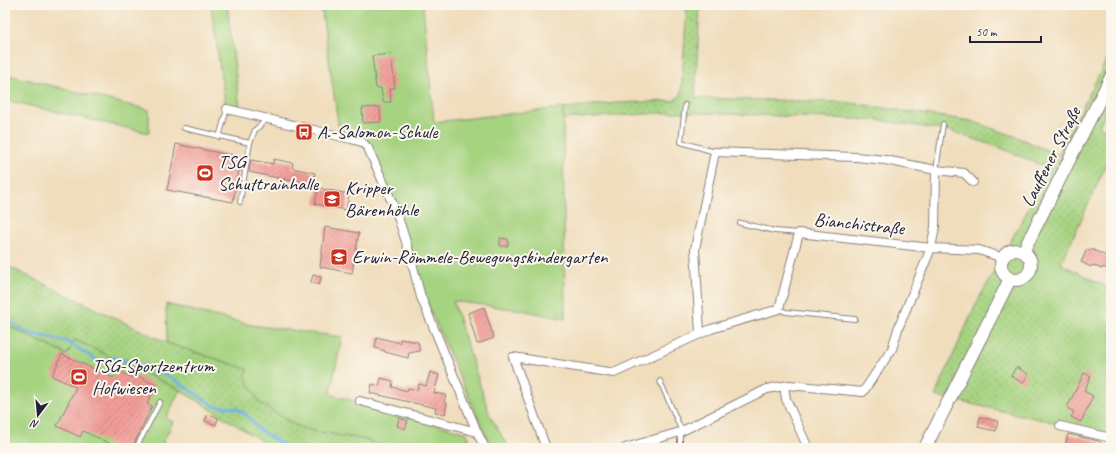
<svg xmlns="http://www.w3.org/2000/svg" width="1116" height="453" font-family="Caveat,sans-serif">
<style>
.grass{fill:url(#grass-dots);stroke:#647a5e}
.garden{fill:#a6d380;stroke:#647a5e}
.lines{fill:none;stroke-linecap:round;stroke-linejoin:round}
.stream{stroke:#70aee2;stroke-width:3}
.building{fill:url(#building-hatch)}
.lane-casing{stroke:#89807c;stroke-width:6}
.street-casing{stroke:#89807c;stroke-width:10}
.secondary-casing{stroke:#89807c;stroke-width:14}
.lane{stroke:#fff;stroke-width:4}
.street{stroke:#fff;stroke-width:8}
.secondary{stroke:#fff;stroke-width:12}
.labels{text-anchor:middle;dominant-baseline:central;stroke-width:4;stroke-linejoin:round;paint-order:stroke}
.poi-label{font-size:19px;fill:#22223b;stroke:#fbf7ec;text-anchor:start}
.street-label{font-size:19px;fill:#22223b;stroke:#fbf7ec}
</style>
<defs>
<pattern id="grass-dots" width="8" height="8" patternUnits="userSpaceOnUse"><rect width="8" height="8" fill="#a6d380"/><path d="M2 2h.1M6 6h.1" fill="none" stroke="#8fb570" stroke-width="1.8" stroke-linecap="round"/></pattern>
<pattern id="building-hatch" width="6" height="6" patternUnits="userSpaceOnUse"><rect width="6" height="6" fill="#f39e98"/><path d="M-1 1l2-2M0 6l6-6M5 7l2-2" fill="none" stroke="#c4807d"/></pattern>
</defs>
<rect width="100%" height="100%" fill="#fbf7ec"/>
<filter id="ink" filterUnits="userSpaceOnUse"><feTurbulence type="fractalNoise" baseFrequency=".025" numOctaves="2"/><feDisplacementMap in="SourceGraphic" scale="8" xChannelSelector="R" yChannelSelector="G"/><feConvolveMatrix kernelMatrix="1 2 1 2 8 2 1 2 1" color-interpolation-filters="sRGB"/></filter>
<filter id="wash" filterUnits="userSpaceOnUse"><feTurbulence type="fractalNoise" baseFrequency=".012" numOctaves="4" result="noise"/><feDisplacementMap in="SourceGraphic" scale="16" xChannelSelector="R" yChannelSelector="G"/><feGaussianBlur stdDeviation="0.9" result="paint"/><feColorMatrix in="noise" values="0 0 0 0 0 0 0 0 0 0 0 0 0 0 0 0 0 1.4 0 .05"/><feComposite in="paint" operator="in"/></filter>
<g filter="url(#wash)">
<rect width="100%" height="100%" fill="#f0ddbc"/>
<path class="grass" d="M687,5H700L695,98L844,102L971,121L1017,137L1058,155L1111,51V102L1099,126L1111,132V154L1061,264L1111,289V435L935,396L975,306L1050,169L1001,148L950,131L878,120L679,112L563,119V108L616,103L673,101L681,95Z
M5,265L167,343L247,369L259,402L285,419L297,426L313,431L369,440L381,448H270L260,440L180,390L75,340L67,355L5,324Z"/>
<path class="garden" d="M211,5H227L240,108L225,104Z
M321,5H423L434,122L563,108L565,319L521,310L453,301L490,416L509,448H493L483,429L424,296L371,146L360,135L339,130Z
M5,74L149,110V133L5,100Z
M166,304L251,325L342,337L330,394L467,433L472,447L381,448L368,440L313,431L297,426L285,419L259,402L246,378L247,369L167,343Z
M5,324L67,355L75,340L180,390L166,418L173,422L160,448H5Z"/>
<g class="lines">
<path class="stream" d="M5,318L26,332L68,342L98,361L116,358L149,367L175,380L214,406L236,408L247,415L258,429L288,448"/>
</g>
<g id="blocks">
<path class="building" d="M391,54L395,88L390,89L391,102H383L381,88H376L372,56Z
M380,107L381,122L363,123L362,108Z
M176,144L244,158L242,171L239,170L233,202L167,190Z
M274,159L293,163L292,168L315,173L313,185L249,172L251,160L273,164Z
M318,188L349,194L346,210L315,204Z
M325,227L359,233L352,273L320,267Z
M500,238L508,239V246H500Z
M1087,249L1090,251L1091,249L1111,258L1108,269L1103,267L1102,269L1092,265L1091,267L1081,262Z
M313,275L321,277L319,285L311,282Z
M484,307L494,338L477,344L468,313Z
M377,337L400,343V339L418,342L420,351L409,353L408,358L385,352V351L375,348Z
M62,354L113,378L117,370L133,378L135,375L156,385L147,404L152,406L132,448H106L109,443L83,431L80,437L57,426L76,387L52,376Z
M1016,367L1028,374L1023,383L1011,376Z
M430,372L439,375L434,393L446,395L444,402L447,403L445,414L435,412L436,408L370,393L372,384L379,386L381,378L393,381L392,387L407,391L408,388L417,390L419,384L426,386Z
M1084,373L1091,376L1084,391L1093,396L1081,422L1071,417L1074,412L1067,408Z
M208,414L218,418L216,425L205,421Z
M980,417L998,421L996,431L978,427Z
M399,418L408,421L405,429L397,426Z
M1068,434L1099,441L1104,448H1065Z"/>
</g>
</g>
<g filter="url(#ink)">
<use href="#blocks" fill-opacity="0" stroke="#89807c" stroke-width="1"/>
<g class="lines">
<g class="lane-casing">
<path id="lane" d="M685,105L681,142L715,152
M184,128L250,143L255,130L267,119
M219,137L227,109
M936,170L943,124
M240,202L250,143
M740,223L775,231L799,233
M779,309L786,312L855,319
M660,381L680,427V448
M136,448L160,402"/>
</g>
<g class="street-casing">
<path id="street" d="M227,109L351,139L362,142L368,148L396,211L408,248L421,297L477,432L485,448
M936,170L964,173L973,182
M784,386L786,399L808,448
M360,401L477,432
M1060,426L1111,438
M546,448L513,357L614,373L711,329L779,309L799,233L931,248L979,250L1003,258
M625,448L680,432L767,389L789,385L863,392L892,349L898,329L931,248L935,227L936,170L885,160L856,157L715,152L695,249L700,333"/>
</g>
<g class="secondary-casing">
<path id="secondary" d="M1001 265a15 15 0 1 1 30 0a15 15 0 1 1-30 0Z
M1023,252L1111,77
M925,448L1010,279"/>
</g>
<use href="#lane" class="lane"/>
<use href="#street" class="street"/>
<use href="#secondary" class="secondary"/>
</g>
</g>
<defs>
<g id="bus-square" transform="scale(0.9)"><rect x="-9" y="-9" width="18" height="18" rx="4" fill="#c8321e" stroke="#fbf7ec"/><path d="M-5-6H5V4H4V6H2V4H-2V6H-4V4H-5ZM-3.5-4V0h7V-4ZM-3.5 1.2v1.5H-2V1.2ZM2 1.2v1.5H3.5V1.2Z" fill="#fff"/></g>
<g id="stadium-square" transform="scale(0.9)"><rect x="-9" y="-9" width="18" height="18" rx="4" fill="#c8321e" stroke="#fbf7ec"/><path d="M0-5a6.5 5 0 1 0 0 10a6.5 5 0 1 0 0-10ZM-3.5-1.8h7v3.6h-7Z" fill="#fff"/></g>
<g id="school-square" transform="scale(0.9)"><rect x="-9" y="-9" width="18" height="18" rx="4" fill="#c8321e" stroke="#fbf7ec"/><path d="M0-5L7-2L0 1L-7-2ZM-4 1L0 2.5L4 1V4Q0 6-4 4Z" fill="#fff"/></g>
</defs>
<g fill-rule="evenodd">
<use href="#bus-square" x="304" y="132"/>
<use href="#stadium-square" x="205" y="173"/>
<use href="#school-square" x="332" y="199"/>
<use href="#school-square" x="339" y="257"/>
<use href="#stadium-square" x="79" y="377"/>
</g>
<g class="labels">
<g class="poi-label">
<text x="317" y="132">A.-Salomon-Schule</text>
<text x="218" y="162">TSG<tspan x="218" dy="22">Schuttrainhalle</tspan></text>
<text x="345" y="188">Kripper<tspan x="345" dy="22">Bärenhöhle</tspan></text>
<text x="352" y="257">Erwin-Römmele-Bewegungskindergarten</text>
<text x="92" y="366">TSG-Sportzentrum<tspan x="92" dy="22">Hofwiesen</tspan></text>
</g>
<g class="street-label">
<text transform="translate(1051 157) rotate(-63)">Lauffener Straße</text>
<text transform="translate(859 224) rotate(6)">Bianchistraße</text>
</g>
</g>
<rect width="1116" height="453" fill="none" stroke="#fbf7ec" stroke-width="20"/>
<g transform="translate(38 415) rotate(196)" stroke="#fbf7ec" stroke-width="3" paint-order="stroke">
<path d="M0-3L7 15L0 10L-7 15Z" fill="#22223b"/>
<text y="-6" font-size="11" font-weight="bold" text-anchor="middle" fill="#22223b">N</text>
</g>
<path d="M970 36v6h71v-6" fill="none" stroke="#22223b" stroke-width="2"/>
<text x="976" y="36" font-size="12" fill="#22223b" stroke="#fbf7ec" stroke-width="3" paint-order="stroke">50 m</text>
</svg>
